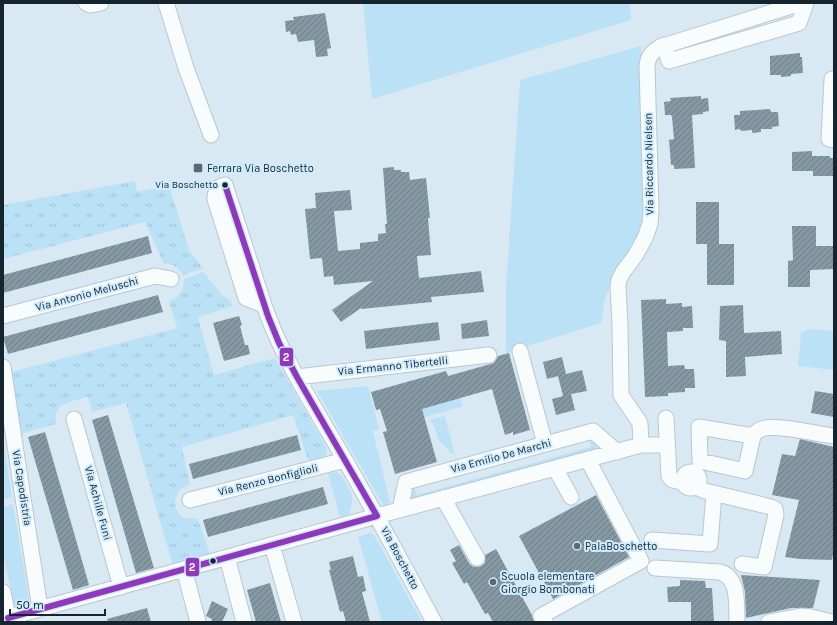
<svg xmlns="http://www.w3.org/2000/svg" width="837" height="625" font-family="Karla,sans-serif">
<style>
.grass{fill:#bbe1f7}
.park{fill:url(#park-tufts)}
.building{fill:url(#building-hatch)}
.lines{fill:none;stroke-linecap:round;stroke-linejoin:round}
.minor-casing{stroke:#b9c7cf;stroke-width:17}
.minor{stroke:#f9fcfd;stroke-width:15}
.bus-1-casing{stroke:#ceecfe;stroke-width:9}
.bus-1{stroke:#8f38bc;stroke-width:6}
.poi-dot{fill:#5a6a72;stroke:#ceecfe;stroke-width:1.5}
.bus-dot{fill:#16252d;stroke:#ceecfe;stroke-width:1.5}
.labels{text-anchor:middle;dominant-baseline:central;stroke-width:4;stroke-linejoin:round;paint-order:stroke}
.bus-label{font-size:10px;fill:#16252d;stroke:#ceecfe;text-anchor:end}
.street-label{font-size:11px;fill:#16252d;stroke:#ceecfe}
.poi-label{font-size:11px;fill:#16252d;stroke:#ceecfe;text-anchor:start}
.line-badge{stroke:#ceecfe;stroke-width:1.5}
.badge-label{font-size:11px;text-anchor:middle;font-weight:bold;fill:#fff}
</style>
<defs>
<pattern id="park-tufts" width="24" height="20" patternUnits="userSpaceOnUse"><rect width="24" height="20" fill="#bbe1f7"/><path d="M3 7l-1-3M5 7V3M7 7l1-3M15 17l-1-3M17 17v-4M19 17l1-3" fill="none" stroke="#a0c1d4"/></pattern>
<pattern id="building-hatch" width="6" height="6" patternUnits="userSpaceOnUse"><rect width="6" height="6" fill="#8599a4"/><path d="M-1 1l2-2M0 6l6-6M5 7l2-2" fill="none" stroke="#6c7d86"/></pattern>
</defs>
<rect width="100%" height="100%" fill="#d9e9f3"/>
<path class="grass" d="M363,3H630L631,20L372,99Z
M641,46L645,183L644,220L636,245L623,261L605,298L601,323L506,353V287L520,80Z
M808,329L834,331V370L798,366L801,333Z
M368,386L379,429L373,431L390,503L383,505L317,391Z
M460,398L463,406L425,417V419L390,429L387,418Z
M445,416L455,455L449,452C447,446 442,445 439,440C435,433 437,426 429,420Z
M3,438L12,497L3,499Z
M589,439L601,450L408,502L414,486L417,495L591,447Z
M337,472C343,476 351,490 352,497C353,503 351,509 349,514L340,518L328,473Z
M13,504L30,604L15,608L3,554V507Z
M371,533L376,538L422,622H382L358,537Z"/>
<path class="park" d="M135,181L137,192L169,185L189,250L203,268L183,275C178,267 173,263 164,264L145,222L3,259V205Z
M203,272L223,296L230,300L233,306L198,317L214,375L275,358L326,447L327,453L324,458L308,460L293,415L182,447L190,485C174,487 169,512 185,518C189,519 195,518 198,519L210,555L173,566L126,403L92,412L88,397C71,402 53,402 56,424L20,434L8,373L177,328L169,301C181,296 183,291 184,279Z"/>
<path class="building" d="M325,13L331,48L327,49L328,56L316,57L314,40L298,42L296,34L291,35L290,31L286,32L285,21L294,20L293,17Z
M800,53V57H802L803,73L791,74V76L781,77V75H770V56Z
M701,96V99L708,98L709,111L703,112V114L692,115L695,168L674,169V165H671L669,140L674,139L672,117L671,115H665L664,102L671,101L670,98Z
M770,109L771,112H778L779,126L772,127V129H761V132L752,133V130L741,131L740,129L735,130L734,115H740V111Z
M812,151V156H830V158H834V176H813V171H792V152Z
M394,167V170H401V172H409L410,180L426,178L430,218H428L431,255L417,256L419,278L481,271L484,292L431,297L432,302L361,309V308L341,322L332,310L373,281L334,285L333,276L324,277L322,258L310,259L305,209L316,208L315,193L350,190L352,210L334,211L338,251L360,249V243L378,241V234L386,233L385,224H387L383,168Z
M696,202H719V244H734V285H707V244H696Z
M792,226H816V246H834V269L810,270V287H788V261L793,260Z
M148,236L152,253L3,293V275Z
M158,295L163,312L8,354L3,337Z
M666,299V304L682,303V307L692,306L693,328H683V331L667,332L668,366L684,365L685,369H694L695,388H685V392L668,393V396L645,397L641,300Z
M743,305L744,333L781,331L782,354L745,357L746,376L726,377V341L719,340L720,306Z
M239,316L242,325L240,326L245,345H248L250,354L224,361L213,323Z
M487,320L489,336L462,339L461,324Z
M438,322L440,340L366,349L364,331Z
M509,353L530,430L513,435V432L505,435L492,389L422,409L437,462L395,474L383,432L387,431L380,409L376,410L371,392L446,371L448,376L494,363L498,356Z
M562,357L566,374L547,379L543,362Z
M582,370L587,391L571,394L575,410L556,415L552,399L563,396L558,376Z
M815,391L834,394V417L811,413Z
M108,415L154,568L136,573L92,420Z
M45,432L89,585L73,590L28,437Z
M297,435L301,450L193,479L189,464Z
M800,439L834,447V550L832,560L800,559L785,557L799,500L772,495L782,454L795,456Z
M323,487L328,504L208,537L203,520Z
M596,495L629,557L553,599L519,536Z
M459,545L469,563L472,566L477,567L481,566L485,563V555L496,549L532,615L534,622H493L488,613L485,614L467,582L464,584L452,563L456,561L450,550Z
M353,556L358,577L363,576L366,591L362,592L370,622H346L343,611L340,612L329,570H331L329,562Z
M741,575L820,580L813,608H791L746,618L745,592Z
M680,580L705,581L706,588H712L714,622H691V602H668L667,587L680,586Z
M270,583L281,622H256L247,590Z
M212,601L228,609L222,622H211L212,619L206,616Z
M147,608L151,622H108L107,619Z"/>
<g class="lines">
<g class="minor-casing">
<path id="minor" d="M86,3L91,5L101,3
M166,3L186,68L211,135
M664,45L669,61L799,23L806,3
M834,79H832L829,139L834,140
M264,305L246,298L215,199C215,192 217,187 225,185L264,305C282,358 314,406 342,455C374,510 404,566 434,622
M3,316L155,276L171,279
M520,351L545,444
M3,367L40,609
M297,377L489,355
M666,418L669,476L672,480L682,482
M74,419L121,587
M699,427L753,436L745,471L700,461Z
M753,436C756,431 760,429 765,428C781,425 817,434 834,436
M641,445L640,423L621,395L620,324L618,287L619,280L623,272L635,256L645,238L650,224L651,210L647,66C648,56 652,52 660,47L801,3
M555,468L571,497
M683 480a8 8 0 1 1 16 0a8 8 0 1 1-16 0Z
M696,487L705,491L771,507L775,509L776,515L764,567L742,564
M443,498L477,558
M190,500L345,460
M400,510L406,482L593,431L617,452
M652,540L710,544L714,493
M272,545L294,622
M227,557L244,622
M655,568L720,572C740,578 736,605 737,622
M184,569L198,622
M3,592L9,622
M3,619L377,516L641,445H667
M545,622L541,616L641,561L588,460
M769,622L801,616L811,617L832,622"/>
</g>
<use href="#minor" class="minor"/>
<g class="bus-1-casing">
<path id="bus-1" d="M225,185L268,316L279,343L297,377L377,516
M8,618L377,516"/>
</g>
<use href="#bus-1" class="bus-1"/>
</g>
<g class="poi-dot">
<rect x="193" y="163" width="10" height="10" rx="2"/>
<circle cx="577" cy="546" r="4"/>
<circle cx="493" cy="582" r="4"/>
</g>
<g class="bus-dot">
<circle cx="225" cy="185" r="3.5"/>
<circle cx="213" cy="561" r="3.5"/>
</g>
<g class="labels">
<g class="bus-label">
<text x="218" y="185">Via Boschetto</text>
</g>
<g class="street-label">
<text transform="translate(649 164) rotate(-91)">Via Riccardo Nielsen</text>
<text transform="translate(87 294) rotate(-15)">Via Antonio Meluschi</text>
<text transform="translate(393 366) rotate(-6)">Via Ermanno Tibertelli</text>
<text transform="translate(501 456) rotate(-15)">Via Emilio De Marchi</text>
<text transform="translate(268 480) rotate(-14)">Via Renzo Bonfiglioli</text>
<text transform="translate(22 488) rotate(81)">Via Capodistria</text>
<text transform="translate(98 503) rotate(75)">Via Achille Funi</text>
<text transform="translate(400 558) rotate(62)">Via Boschetto</text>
</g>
<g class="poi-label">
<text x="207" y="168">Ferrara Via Boschetto</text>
<text x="585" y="546">PalaBoschetto</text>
<text x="501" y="576">Scuola elementare<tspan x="501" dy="13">Giorgio Bombonati</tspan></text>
</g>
</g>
<g class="line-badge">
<rect x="279" y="347" width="15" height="20" rx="4" fill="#8f38bc"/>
<rect x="185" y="557" width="15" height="20" rx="4" fill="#8f38bc"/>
</g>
<g class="badge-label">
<text x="286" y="361">2</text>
<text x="192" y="571">2</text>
</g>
<rect width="837" height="625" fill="none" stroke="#16252d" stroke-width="8"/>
<path d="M10 609v6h95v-6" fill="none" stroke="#16252d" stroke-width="2"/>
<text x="16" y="609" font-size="12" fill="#16252d" stroke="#ceecfe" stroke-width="3" paint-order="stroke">50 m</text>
</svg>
